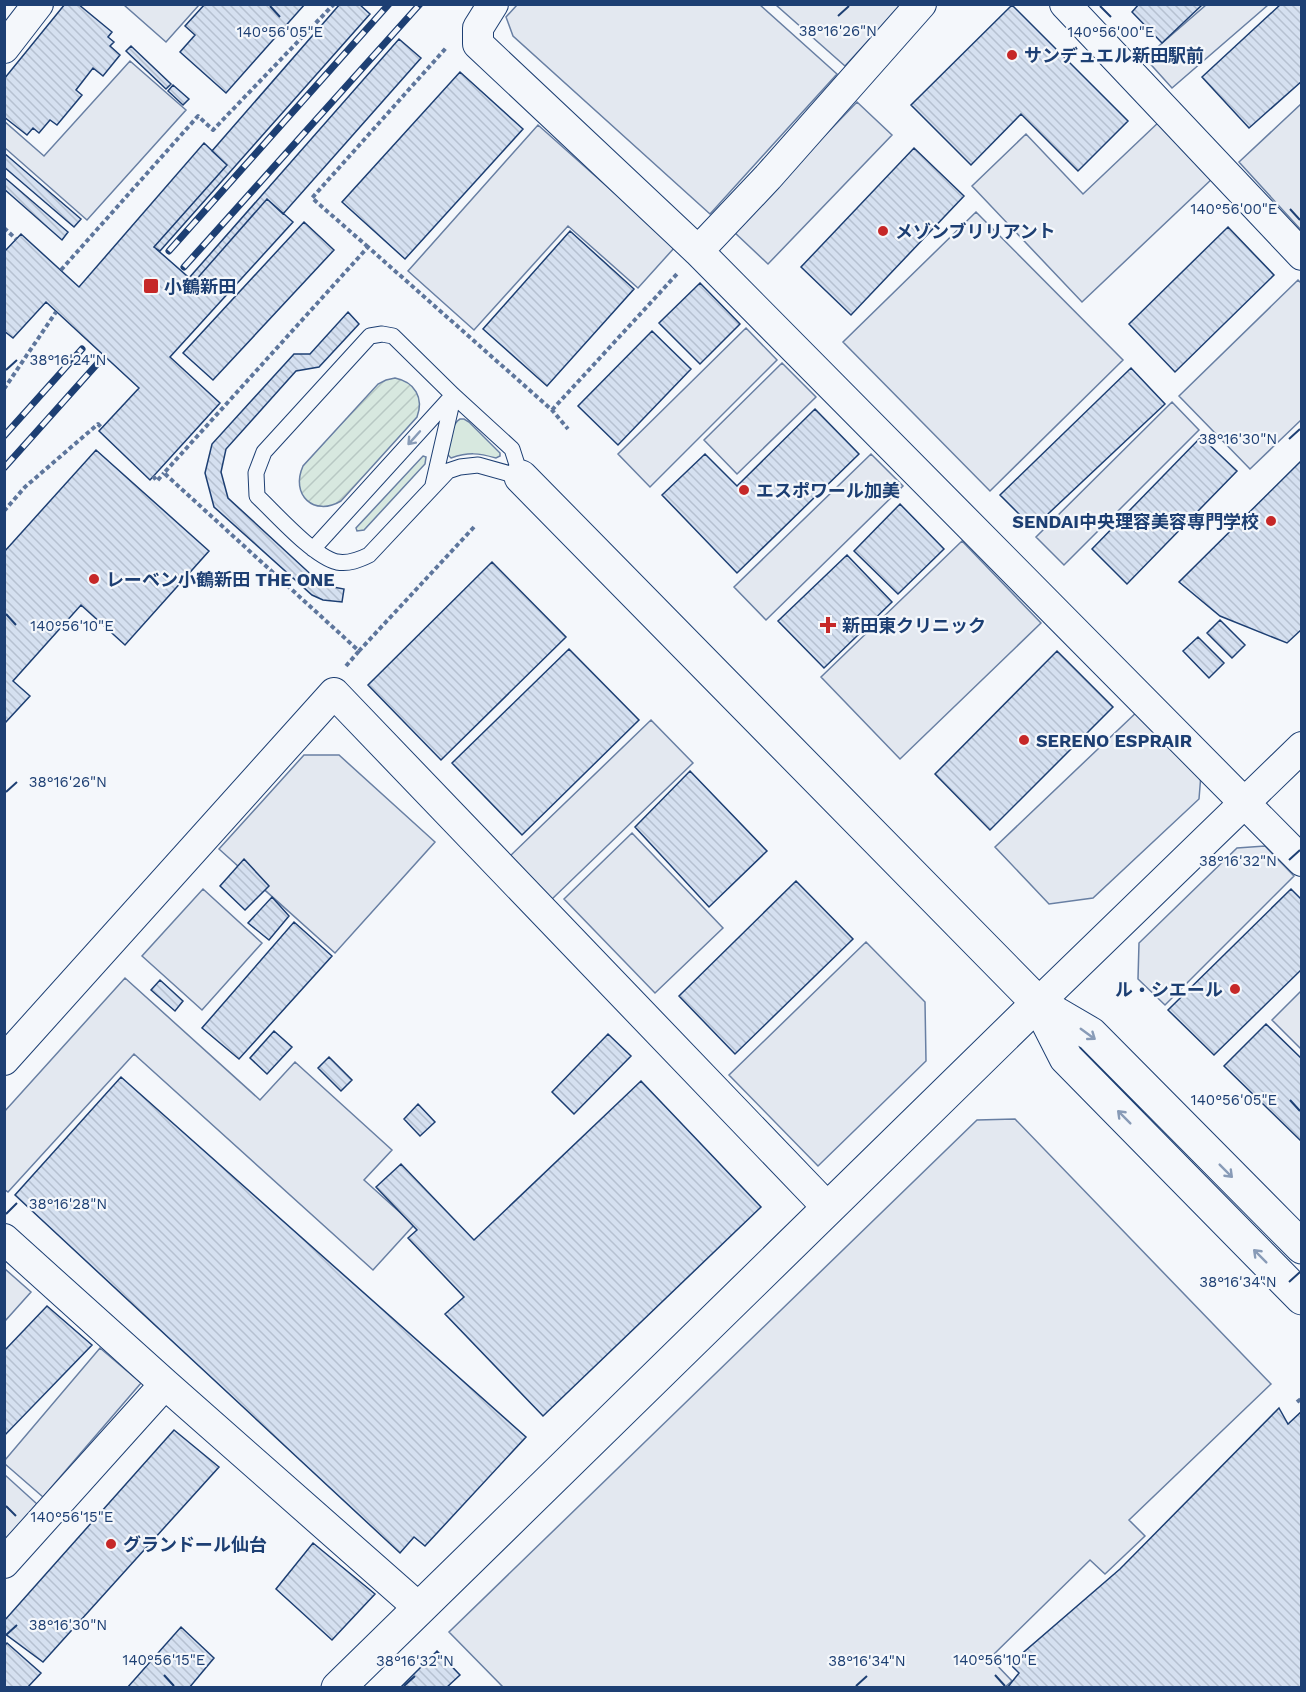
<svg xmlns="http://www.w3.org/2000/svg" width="1306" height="1692" font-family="'Work Sans','Noto Sans JP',sans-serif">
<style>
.green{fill:#d7e8df;stroke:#687fa3;stroke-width:1.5}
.garden{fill:url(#garden-furrows);stroke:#687fa3;stroke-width:1.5}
.parking{fill:#e3e8f0;stroke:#687fa3;stroke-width:1.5}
.building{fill:url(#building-back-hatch);stroke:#1d3f73;stroke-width:1.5}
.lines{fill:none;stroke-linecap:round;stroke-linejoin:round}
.lane-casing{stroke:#1d3f73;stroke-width:17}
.street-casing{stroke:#1d3f73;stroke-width:32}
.secondary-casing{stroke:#1d3f73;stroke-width:35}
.path{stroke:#5e769c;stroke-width:4;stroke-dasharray:4.5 3;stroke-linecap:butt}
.lane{stroke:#f4f7fb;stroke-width:15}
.street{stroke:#f4f7fb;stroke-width:30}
.secondary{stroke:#f4f7fb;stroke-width:33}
.rail-casing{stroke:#1d3f73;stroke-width:7}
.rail{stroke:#f4f7fb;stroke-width:4.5;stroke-dasharray:14;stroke-linecap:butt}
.oneway{stroke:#889bb7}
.ticks{fill:none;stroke:#1d3f73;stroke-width:2}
.poi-dot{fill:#c62828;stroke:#f4f7fb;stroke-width:2}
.labels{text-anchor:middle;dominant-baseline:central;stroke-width:4.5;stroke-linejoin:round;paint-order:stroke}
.poi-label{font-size:18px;font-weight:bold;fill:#1d3f73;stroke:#f4f7fb;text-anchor:start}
.ticks-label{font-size:15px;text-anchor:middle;fill:#1d3f73;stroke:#f4f7fb;stroke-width:4.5;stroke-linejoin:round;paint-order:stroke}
</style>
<defs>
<pattern id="garden-furrows" width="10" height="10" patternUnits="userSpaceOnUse" patternTransform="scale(1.5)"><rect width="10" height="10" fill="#d7e8df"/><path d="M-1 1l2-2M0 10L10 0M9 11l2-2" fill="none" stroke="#b8c8c3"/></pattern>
<pattern id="building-back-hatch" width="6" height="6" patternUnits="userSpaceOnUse" patternTransform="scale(1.5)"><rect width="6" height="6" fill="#d5e0f0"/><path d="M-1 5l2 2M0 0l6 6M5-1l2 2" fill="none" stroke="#b6c1d1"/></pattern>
</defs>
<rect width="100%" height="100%" fill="#f4f7fb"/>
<path class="green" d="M460,419H464L469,422L500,453V456L496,458C478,453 469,452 451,458L448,455C450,443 450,425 460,419Z
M423,456L426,457L425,464L364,530L357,531L356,528Z"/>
<path class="garden" d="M395,378C415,382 424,398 417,417L341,501C314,517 290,495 303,466L378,384L386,380Z"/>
<path class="parking" d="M124,5H199L166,42Z
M517,5H760L837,74L710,214L513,36L506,17Z
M776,5H901L845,66Z
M1206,5H1268L1172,88L1145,58Z
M130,61L186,110L87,220L5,148V122L44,156Z
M857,102L892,135L768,264L733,231Z
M1301,104V230L1239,162Z
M1161,120L1214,177L1082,302L972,186L1026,134L1083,194Z
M538,125L675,247L638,288L568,226L474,330L408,271Z
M976,212L1123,360L990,491L843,342Z
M1298,280L1302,284L1301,420L1250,469L1179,396Z
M746,328L777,360L650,487L618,454Z
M782,363L816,397L737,474L704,440Z
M1172,402L1199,430L1064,565L1036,537Z
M871,454L903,486L766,620L734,587Z
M962,541L1041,623L900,759L821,677Z
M1140,709L1201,774L1199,799L1093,898L1049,904L995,847Z
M651,720L693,763L551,900L509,857Z
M304,755H339L435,842L335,953L219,849Z
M632,833L723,928L655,993L564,899Z
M1265,846L1294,876L1165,1005L1138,979L1139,943L1237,848Z
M203,889L262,943L202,1010L142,956Z
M866,942L925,1002L926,1061L818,1166L729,1075Z
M125,978L260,1100L295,1062L392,1150L364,1180L414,1225L373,1270L134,1054L8,1192L4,1189V1112Z
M1301,991V1049L1272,1020Z
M1015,1119L1271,1384L1129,1520L1145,1536L1105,1574L1090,1560L990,1658L1012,1681L1005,1687H503L449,1632L977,1120Z
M5,1269L31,1292L5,1321Z
M100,1348L141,1383L43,1497L5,1464V1460Z
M5,1475L37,1504L5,1541Z"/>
<path class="building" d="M65,4H78L112,32L108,37L114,42L110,46L120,55L103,76L93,68L76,90L82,95L57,125L50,120L39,133L33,128L27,135L4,117V79Z
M205,4H305L226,93L180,52L195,35L185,26Z
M340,4H359L370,14L160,251L154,247L227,165L212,151Z
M1139,4H1203L1162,43L1132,12Z
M1281,4H1302V81L1249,128L1202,77Z
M1012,5L1128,121L1078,171L1021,114L971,165L911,105Z
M399,39L421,58L283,214L267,199L194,282L189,278Z
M131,46L171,84L166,89L126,51Z
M460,72L523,129L405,259L342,202Z
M173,85L189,99L183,105L168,91Z
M204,143L227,165L154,247L194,282L267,199L293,222L170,357L220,403L150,480L99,431L139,388L46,302L13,338L4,331V252L21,234L79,287Z
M914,148L964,196L851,315L801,267Z
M4,153L81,219L74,227L4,167Z
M4,177L68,232L62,240L4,189Z
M304,222L334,250L213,380L183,353Z
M1228,227L1274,275L1175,372L1129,324Z
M570,231L634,289L547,386L483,329Z
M700,283L740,324L700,364L659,323Z
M348,312L359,324L319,367L296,371L226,449L221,472L228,498L318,581L328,586L344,589L342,602L323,600L312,595L214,507L205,473L212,444L294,354H310Z
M652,331L691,369L618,445L578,406Z
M1131,368L1165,404L1033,528L1000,495Z
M815,409L859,454L737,573L662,495L705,454L737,486Z
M1201,437L1237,471L1127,584L1092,549Z
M96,450L209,551L125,645L81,605L13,681L30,696L4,724V552Z
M1302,460V629L1287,643L1220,616L1179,582Z
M900,504L944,549L898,594L854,551Z
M847,555L892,602L824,668L778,621Z
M492,562L566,637L441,760L368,685Z
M1220,620L1245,645L1232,658L1207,633Z
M1198,637L1224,663L1209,678L1183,651Z
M569,649L639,720L522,835L452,763Z
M1057,651L1113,707L990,830L935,774Z
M690,771L767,851L709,907L635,827Z
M244,859L269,886L245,910L220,886Z
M796,881L853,939L735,1054L679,996Z
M1291,889L1302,900V969L1214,1055L1168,1010Z
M272,897L289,916L269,940L248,923Z
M294,922L332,956L239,1059L202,1028Z
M160,980L183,1001L175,1011L151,990Z
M1266,1024L1302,1059V1142L1224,1066Z
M274,1031L292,1047L267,1074L250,1058Z
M608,1034L631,1056L574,1114L552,1092Z
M329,1057L352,1080L341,1091L318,1068Z
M121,1077L526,1437L425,1546L414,1537L400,1553L15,1195Z
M641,1081L761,1207L543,1416L445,1314L464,1297L408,1238L417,1230L376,1187L401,1164L474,1240Z
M418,1104L435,1122L420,1136L404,1119Z
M47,1306L92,1345L4,1436V1351Z
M1279,1408L1288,1424L1302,1411V1688H1007L1019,1673L1010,1664L1120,1569Z
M174,1430L219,1467L43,1662L4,1633V1621Z
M313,1543L375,1594L332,1640L276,1589Z
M181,1627L214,1658L189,1688H127Z
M7,1643L41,1673L27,1688H4V1646Z
M437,1651L460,1675L446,1688H400Z"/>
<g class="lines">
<g class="lane-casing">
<path id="lane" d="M382,334L393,336L453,395L512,449L521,477L478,465L460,467L448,471L369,555C359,560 349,564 337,562C314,557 276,514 257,496L256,473L264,452L370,336Z
M433,485L453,398
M313,549L453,395"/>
</g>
<g class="street-casing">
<path id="street" d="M493,4L478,28V44L698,251L1302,861
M1065,4L1302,255
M4,48L38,4
M698,251L768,177L921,4
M1038,1003L1302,747
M4,1060L334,693L829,1209
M4,1239L165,1384L419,1608
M4,1563L165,1384"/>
</g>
<g class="secondary-casing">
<path id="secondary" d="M521,477L1038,1003L1091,1034L1302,1247
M1038,1003L1066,1058L1302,1298
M338,1688L1038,1003"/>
</g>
<path class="path" d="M4,228L16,239
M368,247L312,198L446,48
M61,270L198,116L213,130L334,4
M4,389L56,312
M552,410L677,274
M153,476L157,481L164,473
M4,511L25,487L98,424L102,428
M474,527L359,651L164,473L368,247L552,410L568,429
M346,666L359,651
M1297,1402L1302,1398"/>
<use href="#lane" class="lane"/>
<use href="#street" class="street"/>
<use href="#secondary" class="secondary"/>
<g class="rail-casing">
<path id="rail" d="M169,251L389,4
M184,267L420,4
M4,436L82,349
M4,468L98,363"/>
</g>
<use href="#rail" class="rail"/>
</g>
<defs><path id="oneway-shaft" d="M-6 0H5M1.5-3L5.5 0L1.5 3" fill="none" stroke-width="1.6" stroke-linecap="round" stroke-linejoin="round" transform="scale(1.5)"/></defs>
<g class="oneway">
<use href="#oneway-shaft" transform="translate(414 438) rotate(132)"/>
<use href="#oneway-shaft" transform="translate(1088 1034) rotate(36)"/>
<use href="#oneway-shaft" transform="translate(1124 1117) rotate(-135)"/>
<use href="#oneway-shaft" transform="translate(1226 1171) rotate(45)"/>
<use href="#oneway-shaft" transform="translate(1260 1256) rotate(-135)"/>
</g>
<path class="ticks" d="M270,6L280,17M1100,6L1111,17M838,16L849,6M1290,209L1300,220M6,370L17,360M1289,439L1300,429M6,614L16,625M6,792L17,782M1289,860L1300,850M1290,1100L1300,1111M6,1214L17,1203M1289,1282L1300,1272M6,1506L16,1516M6,1635L17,1625M164,1675L174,1686M995,1675L1005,1686M404,1686L415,1676M856,1686L867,1676"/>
<g class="poi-dot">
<circle cx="1012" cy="55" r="6"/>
<circle cx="883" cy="231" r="6"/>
<rect x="143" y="278" width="16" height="16" rx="3"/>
<circle cx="744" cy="490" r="6"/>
<circle cx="1271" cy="521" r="6"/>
<circle cx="94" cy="579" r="6"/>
<path d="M825 616h6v6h6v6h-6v6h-6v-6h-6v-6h6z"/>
<circle cx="1024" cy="740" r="6"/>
<circle cx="1235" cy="989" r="6"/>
<circle cx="111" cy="1544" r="6"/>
</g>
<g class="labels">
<g class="poi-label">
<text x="1024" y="55">サンデュエル新田駅前</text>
<text x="895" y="231">メゾンブリリアント</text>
<text x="164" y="286">小鶴新田</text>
<text x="756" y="490">エスポワール加美</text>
<text x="1259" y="521" text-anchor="end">SENDAI中央理容美容専門学校</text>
<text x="106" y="579">レーベン小鶴新田 THE ONE</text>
<text x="842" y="625">新田東クリニック</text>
<text x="1036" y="740">SERENO ESPRAIR</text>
<text x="1223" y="989" text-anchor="end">ル・シエール</text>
<text x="123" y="1544">グランドール仙台</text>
</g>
</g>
<g class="ticks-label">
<text x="838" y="36">38°16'26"N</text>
<text x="280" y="37">140°56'05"E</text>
<text x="1111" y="37">140°56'00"E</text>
<text x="1234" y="214">140°56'00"E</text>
<text x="68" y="365">38°16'24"N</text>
<text x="1238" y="444">38°16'30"N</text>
<text x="72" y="631">140°56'10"E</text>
<text x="68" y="787">38°16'26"N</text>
<text x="1238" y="866">38°16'32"N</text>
<text x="1234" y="1105">140°56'05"E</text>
<text x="68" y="1209">38°16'28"N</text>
<text x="1238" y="1287">38°16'34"N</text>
<text x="72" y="1522">140°56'15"E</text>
<text x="68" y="1630">38°16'30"N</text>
<text x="164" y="1665">140°56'15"E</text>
<text x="995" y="1665">140°56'10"E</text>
<text x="415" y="1666">38°16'32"N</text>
<text x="867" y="1666">38°16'34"N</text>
</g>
<rect width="1306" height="1692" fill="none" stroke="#1d3f73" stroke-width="12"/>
</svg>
